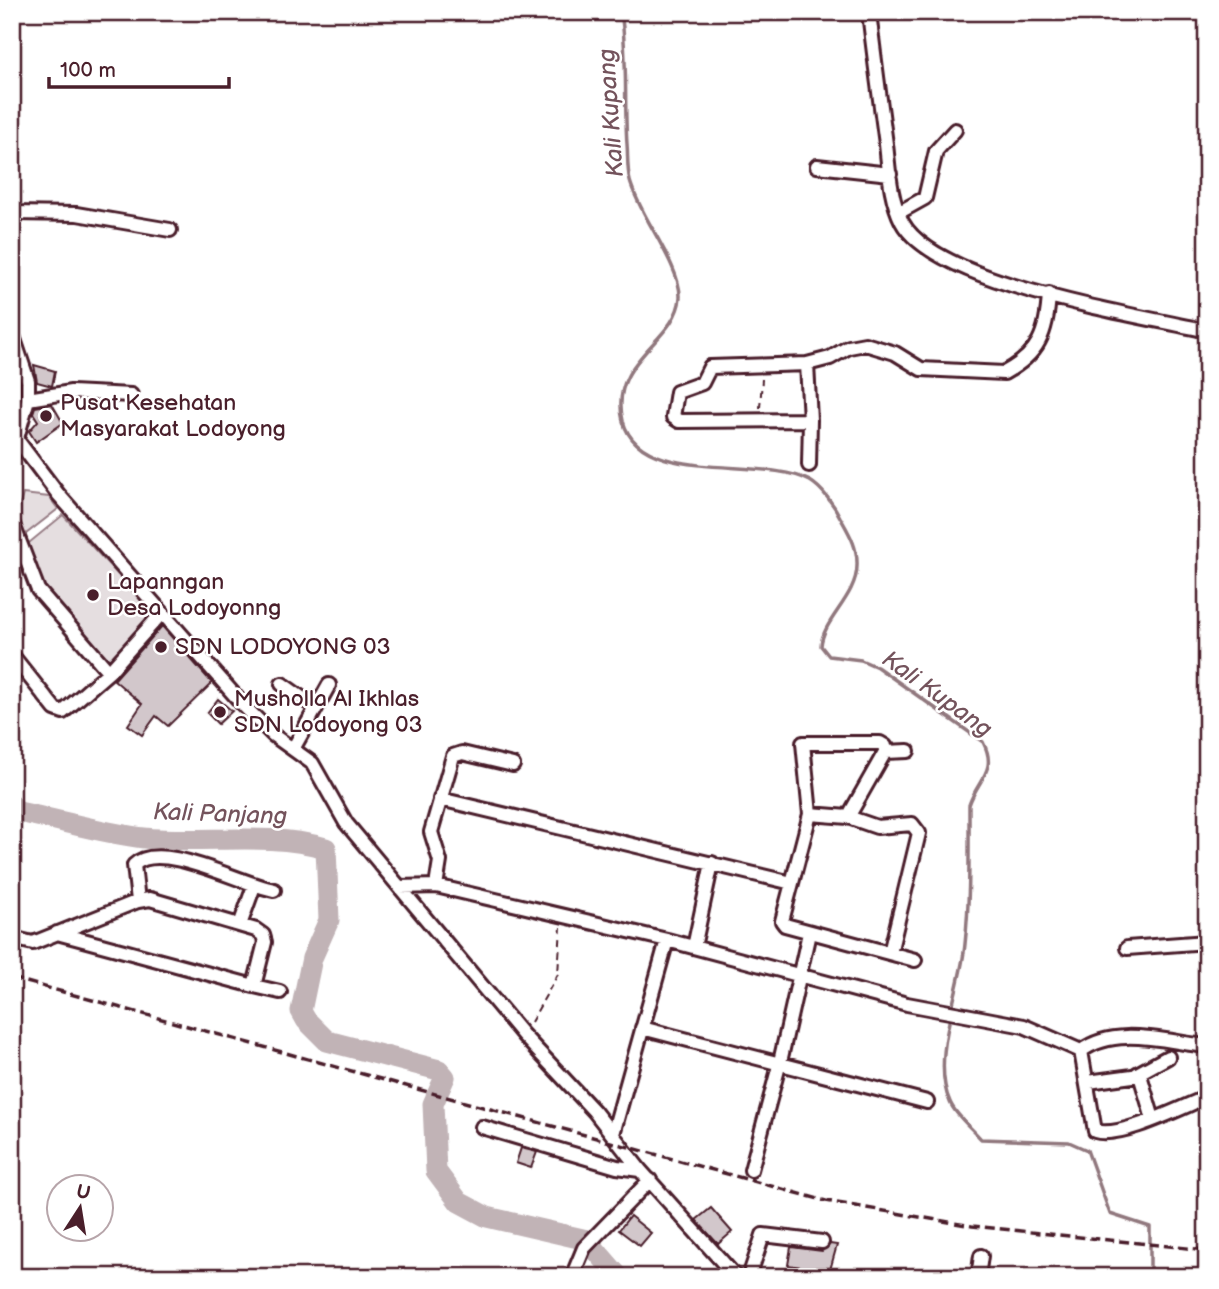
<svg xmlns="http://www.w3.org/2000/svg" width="1219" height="1289" font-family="'Balsamiq Sans',sans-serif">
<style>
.green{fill:#e5dee0;stroke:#987e86;stroke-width:2}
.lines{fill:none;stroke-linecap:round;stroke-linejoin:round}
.stream{stroke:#91787e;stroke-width:3.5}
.river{stroke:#c1b3b6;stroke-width:21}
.building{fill:#d2c7cb;stroke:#4a1f2b;stroke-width:2}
.street-casing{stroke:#4a1f2b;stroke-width:18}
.path{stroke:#4a1f2b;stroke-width:2;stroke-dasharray:7 5;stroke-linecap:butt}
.street{stroke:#fff;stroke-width:12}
.rail{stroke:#4a1f2b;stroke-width:3.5;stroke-dasharray:10 5;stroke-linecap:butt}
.poi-dot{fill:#4a1f2b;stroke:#fff;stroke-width:2.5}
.labels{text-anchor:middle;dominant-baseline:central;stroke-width:5;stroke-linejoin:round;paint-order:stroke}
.poi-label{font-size:23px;fill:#4a1f2b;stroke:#fff;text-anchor:start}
.water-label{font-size:24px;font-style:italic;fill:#74535c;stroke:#fff}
</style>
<rect width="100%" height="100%" fill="#fff"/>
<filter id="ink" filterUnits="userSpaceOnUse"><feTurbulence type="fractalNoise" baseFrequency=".0143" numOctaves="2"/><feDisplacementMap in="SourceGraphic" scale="14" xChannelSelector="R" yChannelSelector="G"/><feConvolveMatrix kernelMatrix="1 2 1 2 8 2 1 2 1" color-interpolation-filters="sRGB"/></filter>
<g filter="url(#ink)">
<path class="green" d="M23,494L49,497L58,509L22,537L16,519Z
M63,515L153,613L108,665L36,577L24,547Z"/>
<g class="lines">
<path class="stream" d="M621,12C628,55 624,101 627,144C628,156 627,170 630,181C639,215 681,266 680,297C677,342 608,359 623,421C640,486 764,455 810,481C822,488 834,505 840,517C849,533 858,547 857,566C857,596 822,621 821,646L829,656L861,660L877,667L983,742C998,771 978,778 969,805C969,851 970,898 965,944C961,990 930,1058 950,1102C955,1115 972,1128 981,1139L1069,1142L1087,1150L1110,1214L1150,1227V1277
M12,403L19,412L12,424
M12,482V516"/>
<path class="river" d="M12,805L18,812C60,820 102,833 144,838C205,844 266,831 326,848L329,920L312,958L301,1011L306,1020L327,1041L439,1070L445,1077L433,1104L436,1171L459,1202L487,1217L587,1240L619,1277"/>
</g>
<path class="building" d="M34,365L55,371L52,386L37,382Z
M52,404L63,423L36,442L29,431L38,421L33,413L35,407Z
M162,626L212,683L168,726L156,716L142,735L128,725L142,704L114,680Z
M218,699L232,711L218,724L207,713Z
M521,1148L537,1152L531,1168L516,1163Z
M711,1208L732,1232L718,1244L696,1220Z
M630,1216L651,1233L640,1246L619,1230Z
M830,1244L837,1245L828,1277H815L816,1269L788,1265L791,1247L822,1251Z"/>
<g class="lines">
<g class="street-casing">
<path id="street" d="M869,12C874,56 880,100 886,144C889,170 890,199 902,222C935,284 1138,315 1207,331
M817,166L890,174
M12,213L77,214L170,230
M898,213L925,198L936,151L955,130
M12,333L28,381V399L17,438
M807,364L810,420L679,421L673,417L677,392L702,383L710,367L807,364L830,358L849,347L865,344L895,353L921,369L1004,373C1039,354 1047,333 1049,294
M28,399L71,392L131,395
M12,433L58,494L245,707L273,735L312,763L346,823L523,1035L594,1111L640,1170L736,1277
M809,465L810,420
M12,522L38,590L109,672
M12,655L55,709L63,712L109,672L161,614
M282,684L316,708
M293,749L329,685
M885,752L908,751
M440,799L792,883L782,921L785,925L915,960
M810,814L803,743H880L885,746V752L848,817
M792,883L810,814L848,817L877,827L912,824L919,833L890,953
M436,886L667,940L907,1004L1024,1026L1081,1051L1095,1131C1120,1139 1182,1107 1207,1097
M400,887L436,886L440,861L431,832L453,756L462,753L513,765
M138,901L134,865C160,839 243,885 274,890
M240,925L254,886
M12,938L33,943L138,901L150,899L256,930L263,935L265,942L254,986L57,933
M694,947L712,863
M1127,948L1207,942
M254,986L280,992
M642,1028L927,1102
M1081,1051C1116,1025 1166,1042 1207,1046
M1137,1074L1168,1057
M1088,1082L1140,1075L1153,1119
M482,1127L617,1167L640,1170
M613,1134L667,940
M751,1170L780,1062L809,933
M572,1277L584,1248L650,1180
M749,1277L763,1235L822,1242
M978,1277L981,1256"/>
</g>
<path class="path" d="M760,408L762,379
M531,1022L558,974L561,927"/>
<use href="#street" class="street"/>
<path class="rail" d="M12,978L826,1201L972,1226L1207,1250"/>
</g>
</g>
<g class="poi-dot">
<circle cx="46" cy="416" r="7"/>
<circle cx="93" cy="595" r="7"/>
<circle cx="161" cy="647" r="7"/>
<circle cx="220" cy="712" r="7"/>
</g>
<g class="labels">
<g class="poi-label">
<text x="60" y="403">Pusat Kesehatan<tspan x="60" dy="26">Masyarakat Lodoyong</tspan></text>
<text x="107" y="582">Lapanngan<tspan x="107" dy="26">Desa Lodoyonng</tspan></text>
<text x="175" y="647">SDN LODOYONG 03</text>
<text x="234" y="699">Musholla Al Ikhlas<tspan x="234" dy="26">SDN Lodoyong 03</tspan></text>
</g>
<g class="water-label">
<text transform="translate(611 113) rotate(-94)">Kali Kupang</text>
<text transform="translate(937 694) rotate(36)">Kali Kupang</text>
<text transform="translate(220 814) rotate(2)">Kali Panjang</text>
</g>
</g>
<rect width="1219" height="1289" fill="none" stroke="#fff" stroke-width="42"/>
<rect x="21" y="21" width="1177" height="1247" fill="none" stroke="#4a1f2b" stroke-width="2.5" filter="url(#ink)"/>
<g transform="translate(80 1208) rotate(12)"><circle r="33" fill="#ffffff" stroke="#b7a5aa" stroke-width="2"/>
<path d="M0-5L12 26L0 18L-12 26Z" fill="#4a1f2b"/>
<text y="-10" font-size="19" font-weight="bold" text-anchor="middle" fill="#4a1f2b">U</text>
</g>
<path d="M49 77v10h180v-10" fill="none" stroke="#4a1f2b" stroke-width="3.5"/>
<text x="60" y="77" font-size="21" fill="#4a1f2b" stroke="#ffffff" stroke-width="5" paint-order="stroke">100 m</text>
</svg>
